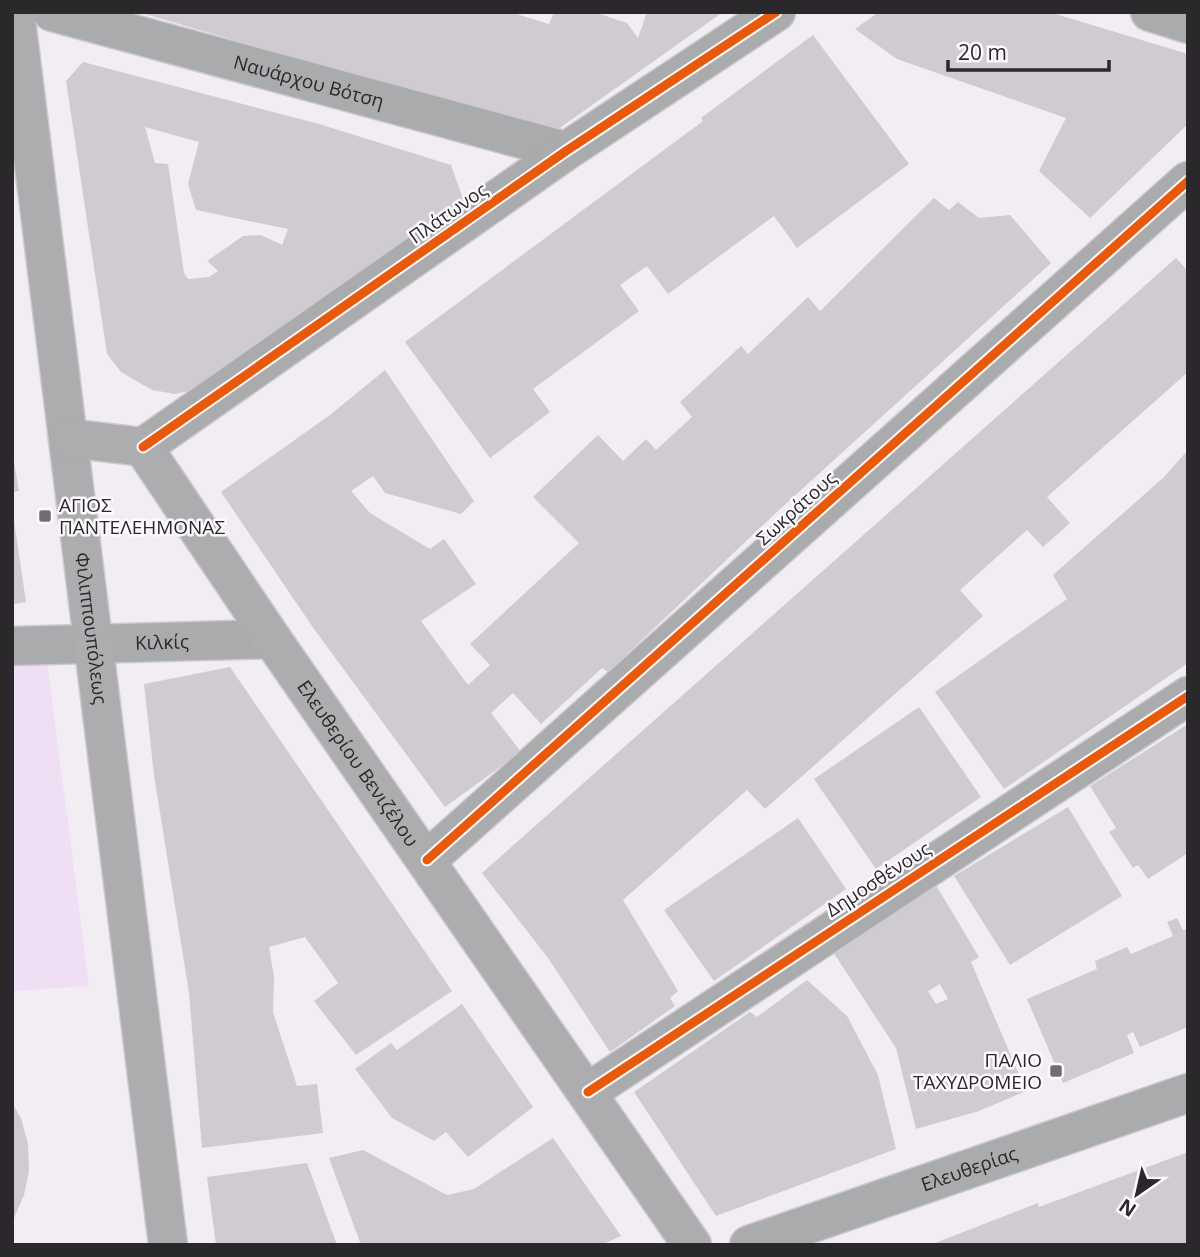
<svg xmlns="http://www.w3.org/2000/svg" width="1200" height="1257" font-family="'Open Sans',sans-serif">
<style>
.green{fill:#f0def5}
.building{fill:#cfcbd0;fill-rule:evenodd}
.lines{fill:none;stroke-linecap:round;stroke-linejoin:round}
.minor-casing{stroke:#cdcace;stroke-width:41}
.major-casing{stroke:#cdcace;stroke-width:41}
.minor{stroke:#aaabac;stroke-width:38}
.major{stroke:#adadaf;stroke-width:38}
.cycleway-casing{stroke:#fdfafe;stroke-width:13}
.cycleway{stroke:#e8590c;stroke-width:9}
.poi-dot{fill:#716d72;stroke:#fdfafe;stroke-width:2.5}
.labels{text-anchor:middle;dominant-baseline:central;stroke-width:5;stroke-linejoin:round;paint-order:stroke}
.street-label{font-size:19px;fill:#2b282c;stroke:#fdfafe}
.poi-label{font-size:19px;fill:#2b282c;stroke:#fdfafe;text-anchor:start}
</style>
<rect width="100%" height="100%" fill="#f2edf3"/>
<path class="green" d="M47,661L89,986L12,991V662Z"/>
<path class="building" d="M138,12H510L549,24L554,12H594L627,23L638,38L647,12H723L557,130L464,107Z
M879,12H1049L1188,54V124L1090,218L1039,171L1066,118L897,59L855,29Z
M813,35L909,164L797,248L774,216L668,294L647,266L620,285L639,311L533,389L550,412L490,458L405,342L703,121L701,118Z
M83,62L319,124L451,165L463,199L193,390L175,394L152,390L121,372L107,354L66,81ZM145,127L199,142L188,184L196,210L288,229L282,245L261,235L243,236L207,261L218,271L209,277L188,279L184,273L168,164L155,163Z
M934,198L949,210L958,202L979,218L1010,215L1051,263L779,510L608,672L602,668L541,724L513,693L491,713L521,752L445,807L314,629L221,492L330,415L385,370L474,501L461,514L385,493L373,476L351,491L370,513L430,549L444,539L476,584L421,621L468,685L490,665L470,644L579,543L533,497L598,435L623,461L646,439L656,450L692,417L680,402L741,346L748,354L808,297L820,311Z
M1176,258L1188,271V372L1047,497L1070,523L1043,547L1027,530L960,590L983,616L765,809L747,790L623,900L678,991L670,998L675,1006L610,1052L548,958L482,873Z
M12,449L19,491L12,492Z
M1188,450V663L1004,789L935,692L1067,599L1053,575L1163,478Z
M12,507L26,602L12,604Z
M230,667L452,991L356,1055L314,1001L338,983L305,937L269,947L274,977L273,1012L297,1086L317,1084L323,1133L202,1148L189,993L154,775L144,684Z
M919,707L981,797L876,869L814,779Z
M1188,724V853L1148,879L1138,865L1133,868L1109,832L1116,828L1090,786Z
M1068,807L1122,896L1010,965L954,876Z
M798,818L846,889L714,981L664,910Z
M936,885L979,957L971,962L1026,1091L979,1111L916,1129L896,1048L833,952ZM940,984L948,999L936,1004L928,991Z
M1177,918L1183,930L1188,929V1027L1140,1047L1133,1032L1127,1035L1134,1053L1063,1083L1027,999L1097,969L1095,961L1127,947L1131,954L1173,936L1167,922Z
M807,980L847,1016L878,1075L896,1149L716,1216L634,1092L750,1012L757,1017Z
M462,1004L533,1107L468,1157L446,1132L434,1141L392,1118L355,1069L391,1043L397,1050Z
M12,1103L21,1118L28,1144L29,1171L24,1195L12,1223Z
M553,1138L621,1236L601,1245H361L329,1158L363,1150L447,1195L474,1189Z
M1188,1152V1245H930L1038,1203L1039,1207Z
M307,1163L337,1245H216L207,1177Z"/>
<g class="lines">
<g class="minor-casing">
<g id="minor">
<path id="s1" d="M52,12L566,151"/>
<path d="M1150,12L1188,24"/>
<path d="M143,447L566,151L776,12"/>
<path id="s2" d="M12,646L272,639"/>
<path d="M427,860L1188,181"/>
<path d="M588,1092L1188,696"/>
<path id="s3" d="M749,1245L1188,1093"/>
</g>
</g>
<g class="major-casing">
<g id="major">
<path id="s4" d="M15,12L168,1245"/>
<path id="s5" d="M68,438L143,447L272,639L692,1245"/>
</g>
</g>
<use href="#minor" class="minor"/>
<use href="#major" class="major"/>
<g class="cycleway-casing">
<path id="cycleway" d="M143,447L566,151L776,12
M427,860L1188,181
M588,1092L1188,696"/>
</g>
<use href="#cycleway" class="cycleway"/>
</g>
<g class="poi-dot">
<rect x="38" y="509" width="14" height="14" rx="3.5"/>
<rect x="1049" y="1064" width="14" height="14" rx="3.5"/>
</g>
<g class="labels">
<g class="street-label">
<text stroke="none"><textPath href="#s1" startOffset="266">Ναυάρχου Βότση</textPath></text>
<text transform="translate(448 213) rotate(-35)">Πλάτωνος</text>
<text transform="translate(796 508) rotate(-42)">Σωκράτους</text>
<text stroke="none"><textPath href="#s4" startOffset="621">Φιλιππουπόλεως</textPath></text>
<text stroke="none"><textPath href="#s2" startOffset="150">Κιλκίς</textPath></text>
<text stroke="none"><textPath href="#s5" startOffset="458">Ελευθερίου Βενιζέλου</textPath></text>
<text transform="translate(878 879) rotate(-33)">Δημοσθένους</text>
<text stroke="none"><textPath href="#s3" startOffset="233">Ελευθερίας</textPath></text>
</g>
<g class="poi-label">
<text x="59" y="505">ΑΓΙΟΣ<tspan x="59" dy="22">ΠΑΝΤΕΛΕΗΜΟΝΑΣ</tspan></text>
<text x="1042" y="1060" text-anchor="end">ΠΑΛΙΟ<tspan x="1042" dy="22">ΤΑΧΥΔΡΟΜΕΙΟ</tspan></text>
</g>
</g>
<rect width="1200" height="1257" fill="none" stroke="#2b282c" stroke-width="28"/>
<g transform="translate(1137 1194) rotate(214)" stroke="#fdfafe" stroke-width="5" paint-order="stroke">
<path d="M0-5L12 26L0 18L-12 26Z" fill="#2b282c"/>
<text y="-10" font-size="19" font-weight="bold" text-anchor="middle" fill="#2b282c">N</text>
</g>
<path d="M948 60v10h161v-10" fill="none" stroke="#2b282c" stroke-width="3.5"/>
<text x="958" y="60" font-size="21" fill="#2b282c" stroke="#fdfafe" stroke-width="5" paint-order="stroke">20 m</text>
</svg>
